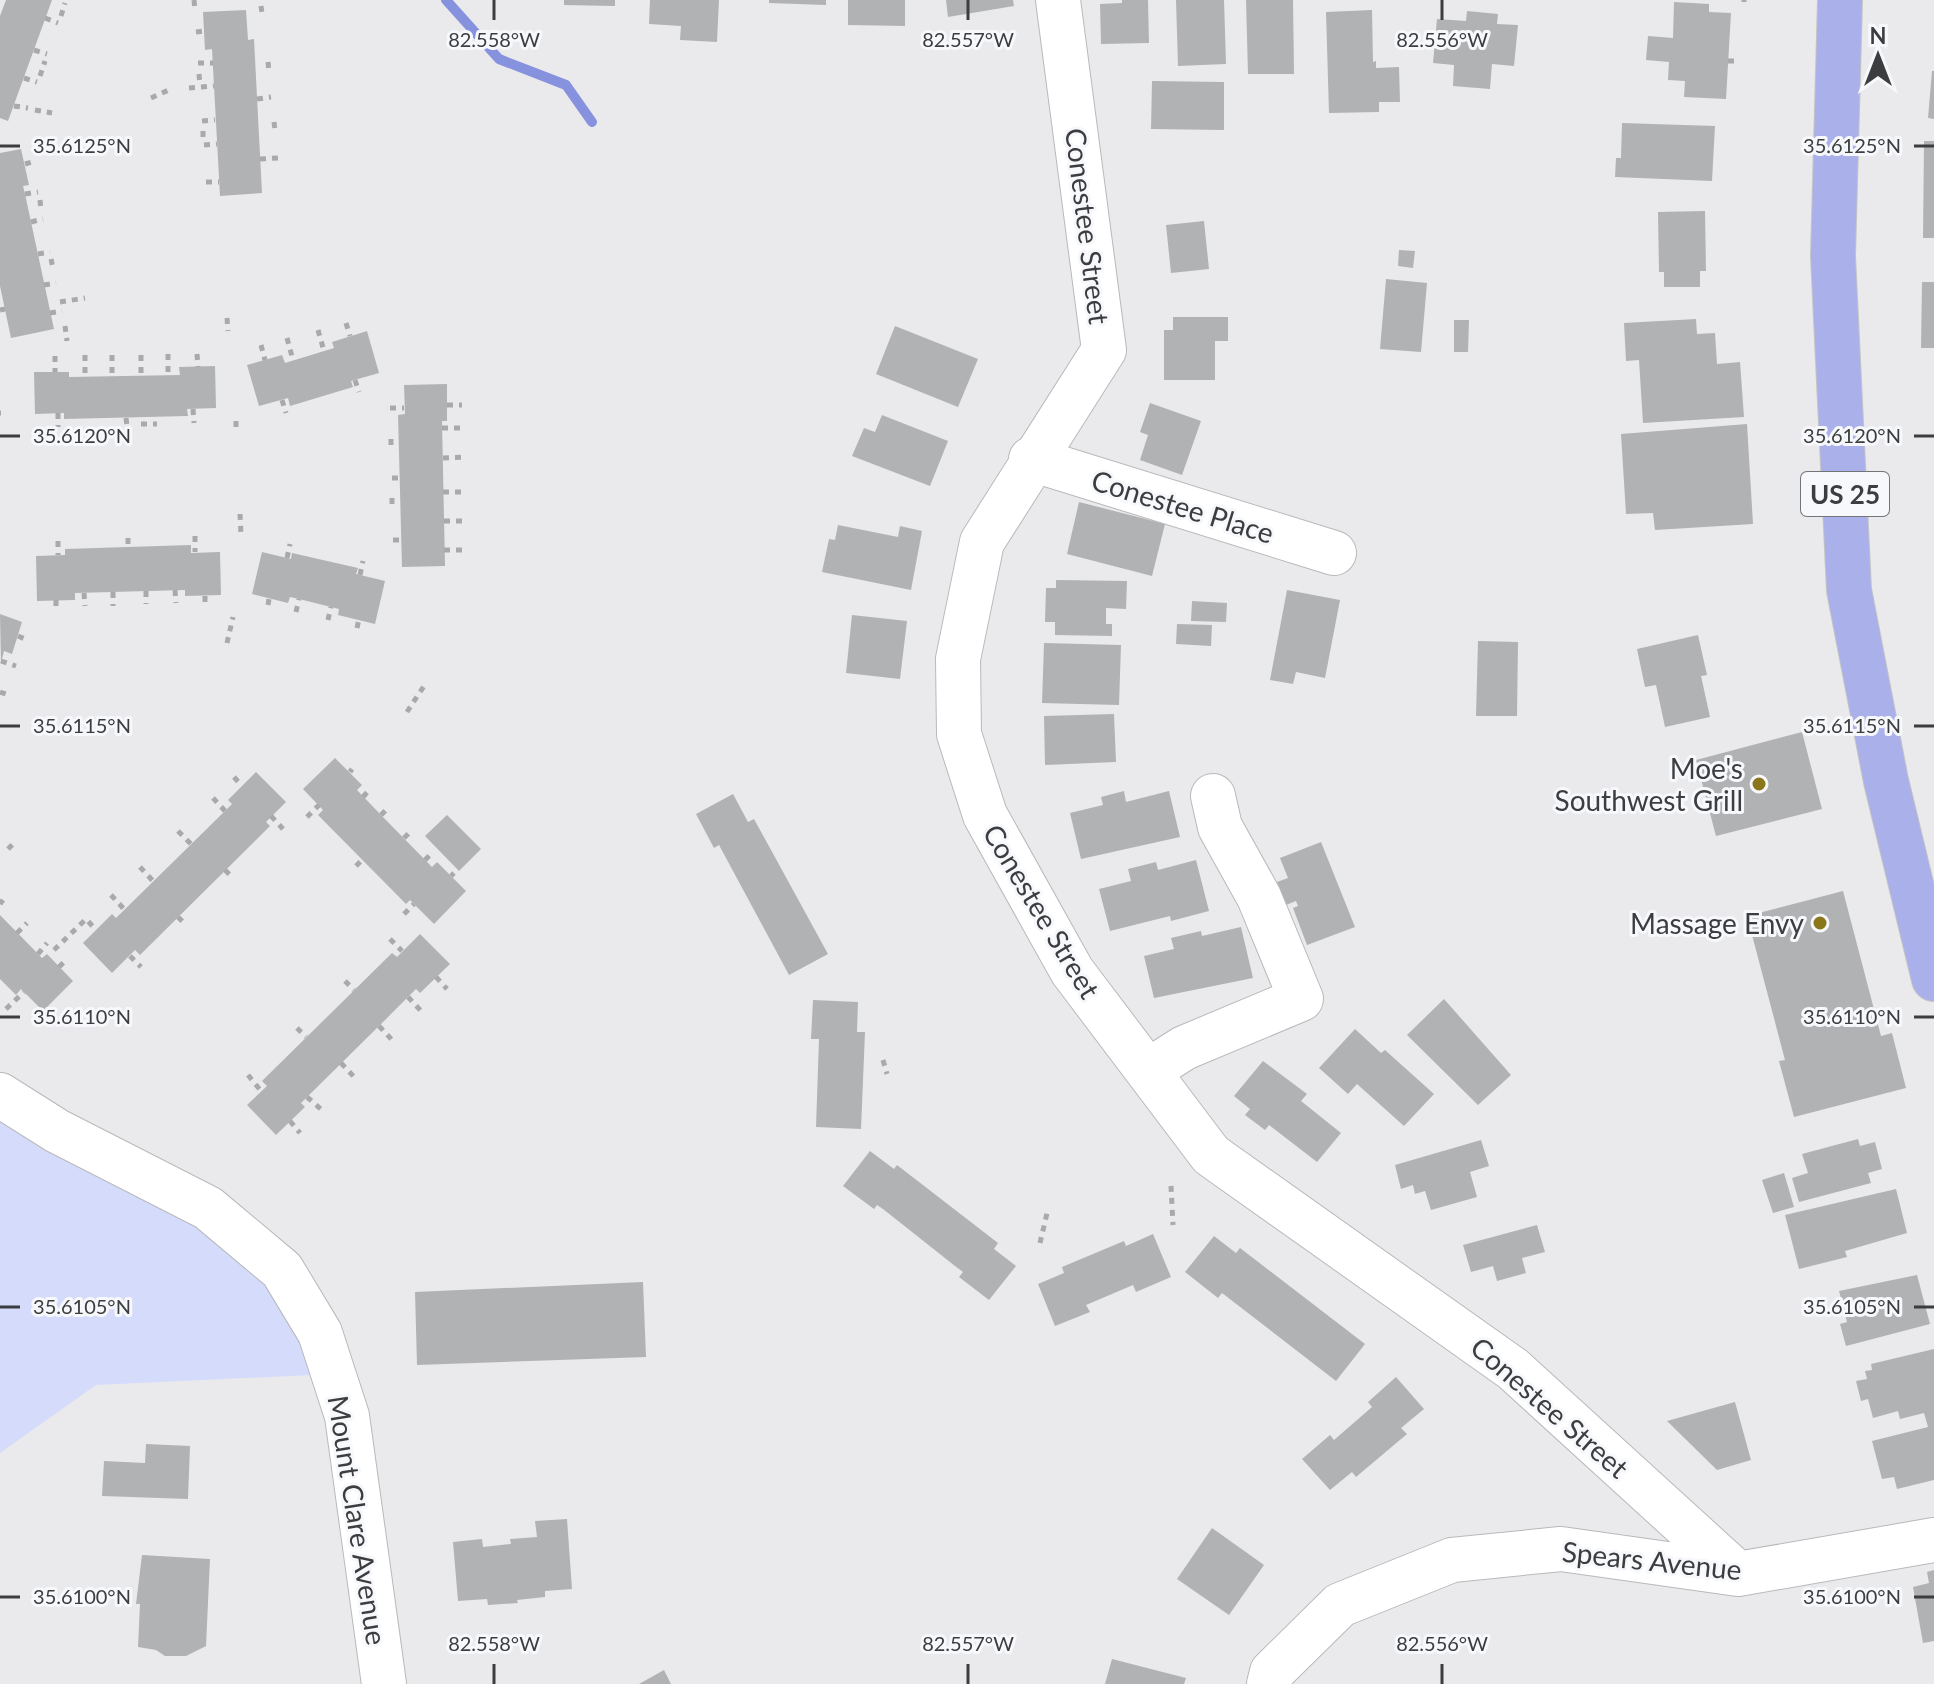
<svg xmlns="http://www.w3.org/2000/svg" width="1934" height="1684" font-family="Lato,sans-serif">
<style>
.green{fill:#d5dbfa}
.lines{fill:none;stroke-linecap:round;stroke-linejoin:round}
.stream{stroke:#8792df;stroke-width:10}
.building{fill:#b1b2b4}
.minor-casing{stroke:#b9b9bc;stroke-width:46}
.major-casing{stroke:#c4c5c5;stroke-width:46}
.path{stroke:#a9a9ab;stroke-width:5;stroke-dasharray:6 6;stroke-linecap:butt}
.minor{stroke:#fff;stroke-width:44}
.major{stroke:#aab0e9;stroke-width:44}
.ticks{fill:none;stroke:#3c3d3e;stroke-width:3}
.poi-dot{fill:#8a771b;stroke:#f7f8fb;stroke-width:3}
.labels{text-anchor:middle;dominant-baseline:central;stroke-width:6;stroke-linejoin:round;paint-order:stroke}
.shield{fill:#f7f8fb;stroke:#747577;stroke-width:2}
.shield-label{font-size:26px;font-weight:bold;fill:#3c3d3e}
.street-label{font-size:28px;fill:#3c3d3e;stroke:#f7f8fb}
.poi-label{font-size:28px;fill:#3c3d3e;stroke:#f7f8fb;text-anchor:end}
.ticks-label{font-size:20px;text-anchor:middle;fill:#3c3d3e;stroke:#f7f8fb;stroke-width:6;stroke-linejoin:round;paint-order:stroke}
</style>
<rect width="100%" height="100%" fill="#eaeaed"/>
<path class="green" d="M0,1087L208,1208L333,1374L96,1385L0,1453Z"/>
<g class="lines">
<path class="stream" d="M446,0L499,59L566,85L592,122"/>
</g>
<path class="building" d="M6,0H52L8,121L0,118V16Z
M564,0H615V6L564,5Z
M650,0H719L717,42L680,40L681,26L649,24Z
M769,0H826V5L769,3Z
M848,0H905V26L848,25Z
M946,0H1013L1014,6L948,17Z
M1122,0H1148L1149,43L1101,44L1100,4L1122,3Z
M1176,0H1224L1226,64L1178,66Z
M1246,0H1293L1294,74H1248Z
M1674,2L1709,4V12L1731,13L1726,99L1684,97L1685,81L1668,80L1669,62L1646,60L1648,36L1673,38Z
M246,10L248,40L254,39L262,193L220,196L212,49L205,50L203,12Z
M1372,10L1373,62L1376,61V68L1399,67L1400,102H1379V112L1329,113L1326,12Z
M1467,11L1498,14L1497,24L1518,25L1514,66L1492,64L1490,89L1453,86L1454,65L1433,63L1437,19L1466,21Z
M1932,71H1934V119L1928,118Z
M1152,81L1224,82V130L1151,129Z
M1622,123L1715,126L1712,181L1615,177L1616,158H1621Z
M1924,141H1934V238H1923Z
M21,149L29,185L23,186L25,194L54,329L11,338L0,286V153Z
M1705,211L1706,271H1700V287H1664V272H1659L1658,212Z
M1204,221L1209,269L1171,273L1166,225Z
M1399,250L1415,251L1413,268L1398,266Z
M1386,279L1427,283L1421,352L1380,349Z
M1922,282H1934V348H1921Z
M1173,317H1228V341H1215V380H1164V330H1173Z
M1696,319L1697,334L1715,333L1717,364L1740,362L1744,417L1643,423L1639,360L1626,361L1624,323Z
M1454,320H1469L1468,352H1454Z
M895,326L978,359L958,407L876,374Z
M367,331L379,373L351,381L353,387L290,406L288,398L259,406L247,365L282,355L285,363L334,348L332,342Z
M215,366L216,408L187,409L188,416L64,419V413L35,414L34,372H69V377L180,375L179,367Z
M447,384V421H442L445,566L402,567L398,415L405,414L404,385Z
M1150,403L1201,421L1182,475L1140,460L1148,435L1140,432Z
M882,415L948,441L930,486L852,456L864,428L875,432Z
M1747,424L1753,524L1655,530L1653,513L1626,514L1621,434Z
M1079,502L1165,524L1152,576L1067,554Z
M838,525L898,537L900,526L922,531L911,590L822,572L829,539L835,540Z
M191,545V553L220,552L221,595L185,596V590L75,593V600L37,601L36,556L65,555V549Z
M262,552L291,559L292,553L358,568L356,574L385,581L375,624L338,615L339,609L299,599L290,597L288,603L252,594Z
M1056,580L1127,581L1126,609L1106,608V624H1112V636L1055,635V622H1045L1046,588H1056Z
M1287,590L1340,600L1325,678L1296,672L1293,684L1270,680Z
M1192,601L1227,603L1226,622L1191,621Z
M0,614L22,622L12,654L4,651L1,663Z
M852,615L907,621L900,679L846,673Z
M1177,624L1212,625L1211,646L1176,644Z
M1698,635L1707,675L1701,676L1710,717L1665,727L1656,685L1645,687L1637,649Z
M1478,641L1518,642L1517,716H1476Z
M1044,643L1121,645L1119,705L1042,703Z
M1114,714L1116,762L1045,765L1044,716Z
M1802,732L1822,809L1716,836L1696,760Z
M335,758L362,785L357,790L381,815L432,867L437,862L466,891L434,924L410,900L406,904L318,815L323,810L303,789Z
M256,772L286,802L266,822L270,826L140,955L135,950L112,973L83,943L112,914L116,918L225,811L232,804L228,800Z
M1124,791L1126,802L1169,791L1180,837L1081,859L1070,813L1103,805L1101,797Z
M733,794L748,822L754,819L828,954L789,975L719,845L714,848L696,814Z
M447,815L481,849L459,871L425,836Z
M1321,842L1355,927L1307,945L1293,908L1298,906L1296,901L1286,905L1277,882L1288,878L1280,858Z
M1196,860L1209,911L1171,921L1170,916L1110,931L1099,889L1131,881L1128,869L1156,862L1158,870Z
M1843,891L1881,1036L1892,1033L1906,1088L1794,1117L1779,1061L1785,1060L1747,916Z
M0,915L42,958L47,954L73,981L43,1011L21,989L16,995L0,979Z
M1241,927L1253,978L1154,998L1144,956L1174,949L1171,938L1201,931L1202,936Z
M420,934L450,964L420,993L416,989L379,1026L301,1103L305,1107L276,1135L247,1105L267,1086L262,1081L392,953L397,957Z
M1444,999L1511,1075L1478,1105L1407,1035Z
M813,1000L858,1002L857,1032H865L861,1129L816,1127L819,1039H811Z
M1355,1029L1381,1053L1385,1050L1434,1094L1404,1126L1357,1084L1348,1094L1319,1068Z
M1263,1061L1307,1094L1301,1101L1341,1133L1317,1162L1269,1125L1265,1130L1245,1115L1250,1109L1234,1096Z
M1858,1139L1860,1146L1875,1142L1882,1169L1868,1173L1871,1183L1799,1202L1792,1178L1808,1173L1802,1154Z
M1481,1140L1489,1166L1470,1172L1477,1197L1431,1210L1425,1191L1415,1194L1413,1185L1401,1189L1395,1165Z
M870,1151L894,1169L897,1165L998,1243L994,1249L1016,1266L989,1300L959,1277L963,1272L955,1266L883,1209L877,1205L874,1209L843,1186Z
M1784,1173L1794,1207L1773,1213L1762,1180Z
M1896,1189L1907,1233L1845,1251L1847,1257L1799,1269L1785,1215Z
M1537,1225L1545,1252L1522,1258L1526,1273L1497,1281L1493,1266L1471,1272L1463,1245Z
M1153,1234L1171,1277L1136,1292L1133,1285L1086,1305L1090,1312L1055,1326L1038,1284L1064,1273L1062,1267L1124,1241L1126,1246Z
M1214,1236L1236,1253L1240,1248L1365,1344L1336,1381L1222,1293L1218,1298L1185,1272Z
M1917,1275L1930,1324L1846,1346L1840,1324L1847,1322L1839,1291Z
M643,1282L646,1357L417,1365L415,1292Z
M1934,1349V1480L1897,1489L1894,1477L1882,1479L1872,1441L1928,1427L1924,1413L1900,1419L1898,1411L1873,1418L1868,1399L1861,1401L1856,1381L1867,1379L1865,1371L1872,1370L1871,1364Z
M1396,1377L1424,1409L1401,1428L1407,1434L1356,1477L1352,1472L1330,1490L1302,1459L1330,1435L1334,1440L1372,1407L1368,1402Z
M1735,1402L1751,1460L1717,1470L1667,1421Z
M146,1444L190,1446L188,1499L102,1496L104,1461L145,1463Z
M567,1519L572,1589L545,1591V1597L517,1600L518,1603L488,1605L487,1599L458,1601L453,1542L482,1539L483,1547L511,1544L510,1539L537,1537L535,1521Z
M1212,1528L1264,1565L1229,1615L1177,1579Z
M142,1555L210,1559L206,1646L186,1656H165L156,1650L138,1647L140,1604H136Z
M1934,1570V1641L1923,1643L1913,1587L1929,1583L1927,1572Z
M1112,1659L1186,1678L1184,1684H1105Z
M664,1670L671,1684H639Z"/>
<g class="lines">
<g class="minor-casing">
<path id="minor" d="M1058,0L1104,350L982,542L958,659L959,734L985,815L1072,971L1211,1155L1513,1369L1738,1574
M1031,459L1334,553
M1148,1071L1184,1048L1301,999L1259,897L1220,827L1213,796
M0,1095L57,1131L208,1208L282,1270L320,1333L347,1416L384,1684
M1269,1684L1272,1672L1340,1605L1452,1560L1561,1549L1738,1574L1934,1540"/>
</g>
<g class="major-casing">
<path id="major" d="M1840,0L1833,256L1849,590L1886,781L1934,979"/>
</g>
<path class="path" d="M194,0L195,10
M1744,2V0
M261,6L262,13
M61,16L65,3
M45,18L58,23
M196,32L204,31
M34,50L47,54
M1728,61H1740
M268,62L269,72
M198,63H213
M199,74L200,86
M40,76L45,61
M24,78L37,82
M189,88L214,86
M151,98L171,89
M257,99L271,97
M14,106L28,108
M35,110L52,113
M202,121L215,120
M274,122L275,130
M203,131V137
M204,145L217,144
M260,159L278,158
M25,164L32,162
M206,182H219
M25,194L38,192
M40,200L41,210
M31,222L43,219
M38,254L50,252
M51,259L53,268
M44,285L56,283
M60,302L85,298
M0,310L5,309
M50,313L62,311
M227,318L228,331
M346,323L350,336
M65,326L67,341
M318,330L324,351
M287,338L293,360
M261,345L265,360
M168,354V375
M197,354L198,367
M85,355V377
M112,355V377
M141,355V376
M55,356V372
M355,380L359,392
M282,400L286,413
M447,405H462
M390,408H404
M193,409L194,423
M0,413H1
M58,413V427
M126,418L127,426
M236,421V433
M141,424H157
M442,428H463
M391,439V449
M443,458L464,457
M392,478H399
M443,492H465
M392,498V507
M240,514L241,535
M444,521H467
M195,536V552
M128,538V547
M393,540H401
M58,541V555
M444,550H468
M287,558L290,544
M360,575L363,561
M175,590L176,603
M146,591V604
M113,592V606
M84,593L85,606
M205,596V603
M56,600V607
M268,605L269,599
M296,612L299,599
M328,620L331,607
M357,628L359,619
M18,636L25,639
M227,643L233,617
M1,661L16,666
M0,692L6,694
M407,712L424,686
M350,772L352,769
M234,777L242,786
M363,797L371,788
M213,798L225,811
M381,815L389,807
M271,816L283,829
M307,817L319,805
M178,831L191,844
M404,838L412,830
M8,849L13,844
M425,860L433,852
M356,866L362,860
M140,867L153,881
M225,870L232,877
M451,876L454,873
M111,895L124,909
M0,904L3,900
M404,914L414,904
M178,917L185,924
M17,933L27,923
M390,939L402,951
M54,950L86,919L96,930
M38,954L47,943
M130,956L141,967
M59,967L65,961
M436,977L447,989
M345,981L354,990
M408,997L423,1013
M6,1009L24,992
M379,1026L394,1042
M297,1028L306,1037
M883,1060L887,1074
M341,1063L356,1079
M248,1075L261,1091
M307,1097L323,1111
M290,1121L300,1133
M1171,1186L1173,1225
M1040,1243L1048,1209"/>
<use href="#minor" class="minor"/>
<use href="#major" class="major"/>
</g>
<path class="ticks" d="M494,0V20M968,0V20M1442,0V20M0,146H20M1914,146H1934M0,436H20M1914,436H1934M0,726H20M1914,726H1934M0,1017H20M1914,1017H1934M0,1307H20M1914,1307H1934M0,1597H20M1914,1597H1934M494,1664V1684M968,1664V1684M1442,1664V1684"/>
<g class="poi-dot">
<circle cx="1759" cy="784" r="8"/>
<circle cx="1820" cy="923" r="8"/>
</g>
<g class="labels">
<rect class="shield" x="1801" y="472" width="88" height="44" rx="6"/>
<g class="shield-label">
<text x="1845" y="494">US 25</text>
</g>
<g class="street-label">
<text transform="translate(1088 226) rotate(83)">Conestee Street</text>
<text transform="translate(1183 506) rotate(17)">Conestee Place</text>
<text transform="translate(1042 911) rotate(59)">Conestee Street</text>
<text transform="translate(1550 1407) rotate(41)">Conestee Street</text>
<text transform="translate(358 1520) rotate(81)">Mount Clare Avenue</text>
<text transform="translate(1652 1560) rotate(6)">Spears Avenue</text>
</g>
<g class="poi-label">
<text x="1743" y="768">Moe's<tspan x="1743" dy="32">Southwest Grill</tspan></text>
<text x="1804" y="923">Massage Envy</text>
</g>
</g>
<g class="ticks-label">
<text x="494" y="47">82.558°W</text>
<text x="968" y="47">82.557°W</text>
<text x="1442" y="47">82.556°W</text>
<text x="82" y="153">35.6125°N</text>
<text x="1852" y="153">35.6125°N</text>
<text x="82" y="443">35.6120°N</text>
<text x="1852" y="443">35.6120°N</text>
<text x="82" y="733">35.6115°N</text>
<text x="1852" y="733">35.6115°N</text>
<text x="82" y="1024">35.6110°N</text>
<text x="1852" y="1024">35.6110°N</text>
<text x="82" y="1314">35.6105°N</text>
<text x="1852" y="1314">35.6105°N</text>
<text x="82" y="1604">35.6100°N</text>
<text x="1852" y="1604">35.6100°N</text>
<text x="494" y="1651">82.558°W</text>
<text x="968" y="1651">82.557°W</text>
<text x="1442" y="1651">82.556°W</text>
</g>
<g transform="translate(1878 56)" stroke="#f7f8fb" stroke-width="6" paint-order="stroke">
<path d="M0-6L14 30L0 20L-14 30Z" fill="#3c3d3e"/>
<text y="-12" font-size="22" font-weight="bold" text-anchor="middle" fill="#3c3d3e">N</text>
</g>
</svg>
